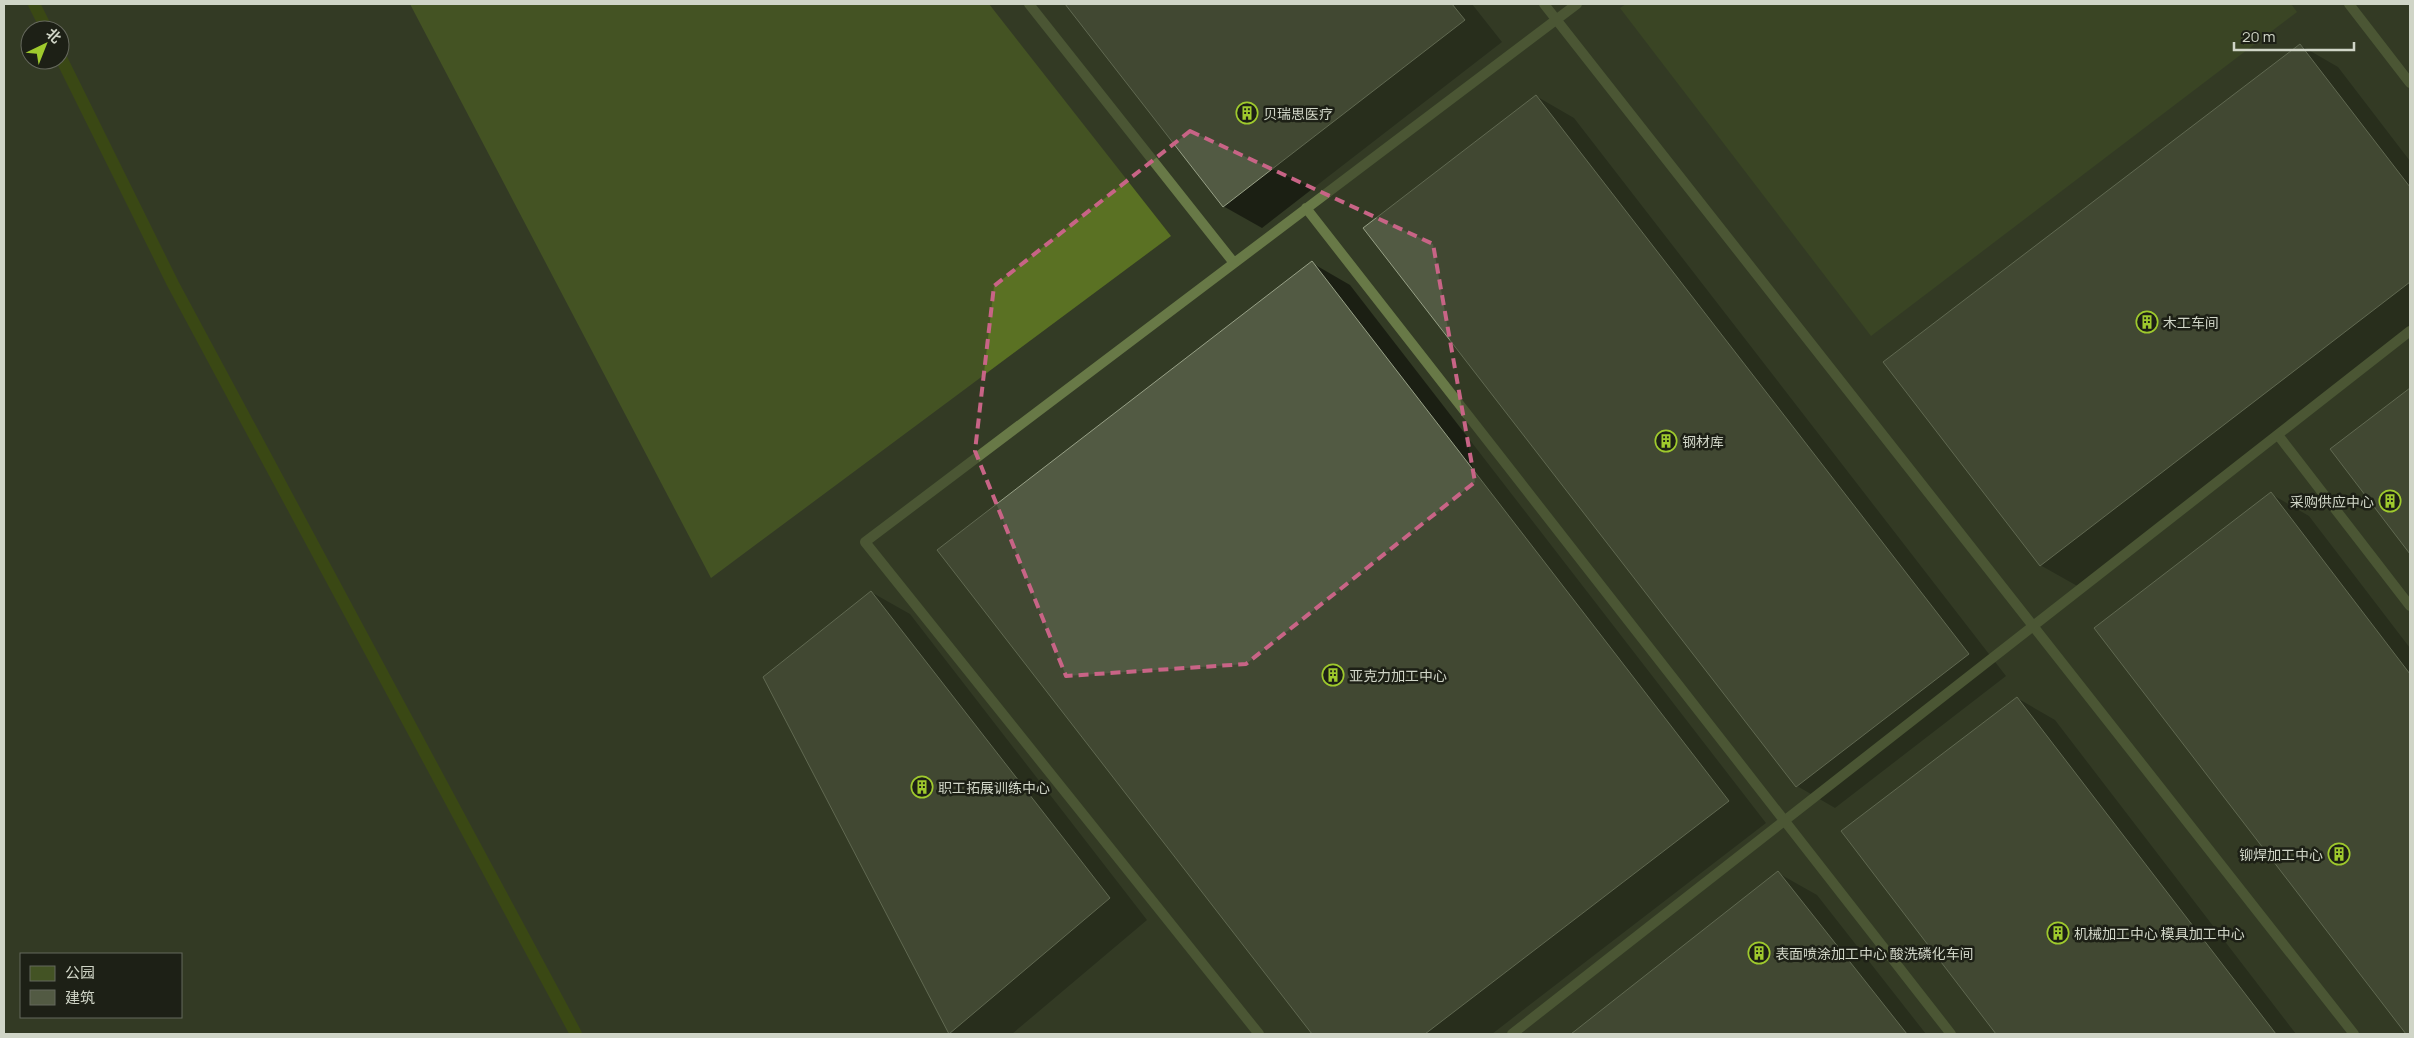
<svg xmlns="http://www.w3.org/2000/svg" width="2414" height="1038" font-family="Manrope,'Noto Sans SC',sans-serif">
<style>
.green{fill:#435324}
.forest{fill:#5a7123}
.shadow{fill:#0007}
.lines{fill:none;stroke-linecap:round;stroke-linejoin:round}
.stream{stroke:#445901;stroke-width:12}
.building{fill:#525a43;stroke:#97a086}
.lane{stroke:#687947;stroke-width:10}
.marked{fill:none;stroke:#c86486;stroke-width:4;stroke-dasharray:10 6;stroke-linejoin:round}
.labels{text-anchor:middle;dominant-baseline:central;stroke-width:5;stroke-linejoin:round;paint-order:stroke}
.poi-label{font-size:14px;fill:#d0d5c7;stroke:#1d2016;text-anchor:start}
</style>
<rect width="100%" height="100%" fill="#333b25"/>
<path class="green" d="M1626,4H2291L2297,12L1871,336L1620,8Z"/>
<path class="forest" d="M410,4H989L1171,236L711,578Z"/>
<path class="shadow" d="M1066,4H1472L1502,42L1262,228L1223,206Z
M2300,45L2338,67L2410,161V333L2079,587L2040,565Z
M1536,96L1574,118L2006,676L1835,808L1797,786Z
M1312,263L1350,285L1766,823L1492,1034H1313L939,550Z
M2410,389V552L2332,449Z
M2271,494L2309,516L2410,648V1034H2408L2096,628Z
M871,592L910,614L1147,920L1012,1034L950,1033Z
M2017,698L2055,720L2296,1034H1998L1842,832Z
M1778,873L1817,895L1926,1034H1573Z"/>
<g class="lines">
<path class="stream" d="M34,4L47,30
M60,56L173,284L576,1034"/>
</g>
<path class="building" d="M1065,4H1452L1465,20L1223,207Z
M2300,44L2410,187V282L2040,566L1883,362Z
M1536,95L1969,654L1796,787L1363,228Z
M1312,261L1729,801L1425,1034H1312L937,550Z
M2410,388V554L2330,449Z
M2271,492L2410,674V1034H2406L2094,628Z
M871,591L1110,898L949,1034L763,677Z
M2017,697L2276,1034H1996L1841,831Z
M1778,871L1907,1034H1571Z"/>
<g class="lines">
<path class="lane" d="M1029,4L1234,263
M1544,4L2354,1034
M2349,4L2410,83
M1306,208L1951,1034
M2278,435L2410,606
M1259,1034L865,542L1577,4
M1512,1034L2410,331"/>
</g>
<path d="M0 0H2414V1038H0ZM1190,131L1433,244L1475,482L1246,664L1066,676L975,451L994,286Z" fill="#333b25" fill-opacity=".55" fill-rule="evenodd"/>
<path class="marked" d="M1190,131L1433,244L1475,482L1246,664L1066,676L975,451L994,286Z"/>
<defs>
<g id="building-ring" transform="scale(1.125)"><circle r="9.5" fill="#1d2016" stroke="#9fca2d" stroke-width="1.5"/><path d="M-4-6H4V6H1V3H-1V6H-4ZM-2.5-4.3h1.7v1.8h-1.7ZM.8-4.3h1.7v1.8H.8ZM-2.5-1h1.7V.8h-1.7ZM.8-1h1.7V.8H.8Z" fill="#9fca2d"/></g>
</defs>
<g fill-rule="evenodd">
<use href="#building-ring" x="1247" y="113"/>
<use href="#building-ring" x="2147" y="322"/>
<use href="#building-ring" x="1666" y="441"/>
<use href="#building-ring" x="2390" y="501"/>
<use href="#building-ring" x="1333" y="675"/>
<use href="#building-ring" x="922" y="787"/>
<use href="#building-ring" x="2339" y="854"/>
<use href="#building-ring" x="2058" y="933"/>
<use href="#building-ring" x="1759" y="953"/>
</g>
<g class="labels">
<g class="poi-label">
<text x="1263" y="113">贝瑞思医疗</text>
<text x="2163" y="322">木工车间</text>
<text x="1682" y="441">钢材库</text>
<text x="2374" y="501" text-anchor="end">采购供应中心</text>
<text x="1349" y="675">亚克力加工中心</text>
<text x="938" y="787">职工拓展训练中心</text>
<text x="2323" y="854" text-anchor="end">铆焊加工中心</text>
<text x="2074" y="933">机械加工中心 模具加工中心</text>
<text x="1775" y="953">表面喷涂加工中心 酸洗磷化车间</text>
</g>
</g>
<rect width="2414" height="1038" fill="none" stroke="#d0d5c7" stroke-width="10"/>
<rect x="20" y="953" width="162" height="65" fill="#1d2016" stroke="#65685d"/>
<rect x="30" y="966" width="25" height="15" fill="#435324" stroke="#65685d"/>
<text x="65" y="978" font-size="15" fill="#d0d5c7">公园</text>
<rect x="30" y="990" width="25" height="15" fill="#525a43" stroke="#65685d"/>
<text x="65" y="1003" font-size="15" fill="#d0d5c7">建筑</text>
<g transform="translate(45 45) rotate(43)"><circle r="24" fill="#1d2016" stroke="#65685d"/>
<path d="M0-4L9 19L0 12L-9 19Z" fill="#9fca2d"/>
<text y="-8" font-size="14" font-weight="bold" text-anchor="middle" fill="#d0d5c7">北</text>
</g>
<path d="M2234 42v8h120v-8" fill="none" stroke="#d0d5c7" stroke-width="2.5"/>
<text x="2242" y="42" font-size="15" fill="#d0d5c7" stroke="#1d2016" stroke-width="4" paint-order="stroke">20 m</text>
</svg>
